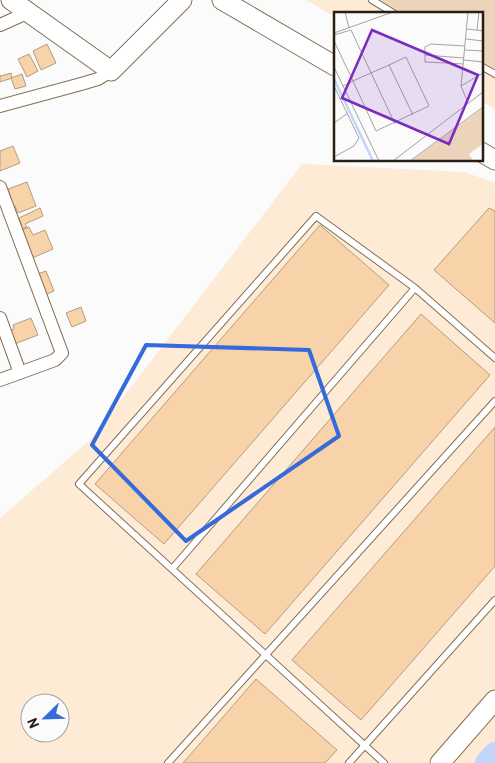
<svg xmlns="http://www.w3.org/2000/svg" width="495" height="763" font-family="Barlow,sans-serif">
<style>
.built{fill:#feebd6;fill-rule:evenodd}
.green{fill:#ecd4bb}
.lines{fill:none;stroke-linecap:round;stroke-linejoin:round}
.river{stroke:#c1d5f9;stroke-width:24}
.building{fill:#f8d2a9;stroke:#b59c81}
.lane-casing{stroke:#856e54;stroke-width:8}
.street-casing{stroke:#856e54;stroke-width:14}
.secondary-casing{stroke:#856e54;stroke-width:21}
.lane{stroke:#fff;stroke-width:6}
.street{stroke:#fff;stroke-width:12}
.secondary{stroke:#fff;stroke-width:19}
.marked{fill:none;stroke:#366ada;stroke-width:4;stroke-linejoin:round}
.inset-river{fill:none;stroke:#c1d5f9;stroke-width:2.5}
.inset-road{fill:none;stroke:#a7a39f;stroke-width:1}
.view{fill:#7b2cbf;fill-opacity:0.15;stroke:#7b2cbf;stroke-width:2.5}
.inset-edge{fill:none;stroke:#281e14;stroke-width:2.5}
</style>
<rect width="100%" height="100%" fill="#fbfbfb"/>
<path class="built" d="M306,0H495V109L481,101V14H335V17Z
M302,164L465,172L495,183V763H0V518L92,438ZM30,703H60V733H30Z"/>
<path class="green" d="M381,0H495V69L481,60V14H404Z"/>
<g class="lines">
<path class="river" d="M487,763L495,754"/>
</g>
<path class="building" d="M47,44L56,63L41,70L33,51Z
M29,54L38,71L27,77L18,59Z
M11,73L12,78L0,82V75L1,76Z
M22,74L26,86L15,89L11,78Z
M13,146L20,163L0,171V151Z
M27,182L36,206L18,213L15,206L7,209L3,199L10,196L8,189Z
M40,208L43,216L25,224L27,227L17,231L16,229L22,226L19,218Z
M489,208L495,211V323L434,270Z
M320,225L389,285L164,544L95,484Z
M29,227L33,235L45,230L53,249L28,260L17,232Z
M46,271L54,291L40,297L32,276Z
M81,307L86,321L72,327L66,313Z
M421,314L490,375L265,634L196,574Z
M31,318L38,335L12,345L6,332L14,329L13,325Z
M495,427V566L361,720L292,660Z
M256,679L337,750L325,763H183Z"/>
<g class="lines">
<g class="lane-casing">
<path id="lane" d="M372,0L395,14
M481,66L495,74
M172,569L415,288
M168,763L495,401
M349,763L495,600
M384,763L79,484L316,216L415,288L495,358"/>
</g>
<g class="street-casing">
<path id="street" d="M0,25L29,12
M0,106L81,84L98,79L111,71
M0,187L62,353L55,360L0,380
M0,318L20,373"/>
</g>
<g class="secondary-casing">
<path id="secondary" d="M11,0L111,71L182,0
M222,0L335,66
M481,152L495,160
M440,763L495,700"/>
</g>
<use href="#lane" class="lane"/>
<use href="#street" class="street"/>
<use href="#secondary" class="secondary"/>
</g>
<path class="marked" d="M146,345L309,350L339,436L186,541L92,445Z"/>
<g transform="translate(334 12)">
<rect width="149" height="149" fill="#fbfbfb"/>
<path d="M149,96V132L135,142L139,149H77Z" fill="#ecd4bb"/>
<path class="inset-river" d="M0,67L39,149"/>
<path class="inset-road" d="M11,0L15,16M133,17L149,19M143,18L145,0M0,21L59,0M0,23L17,18L61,112M132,27L149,29M0,29L19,69L42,119L95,94L72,45L55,53L19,69L9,74M131,38L149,39M91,43L130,46M130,48L149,50M130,52L91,50V35L97,32L131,34M55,53L79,103M0,55L45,149M0,74L25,126L20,134L0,145M127,74L134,0M134,91L127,74L149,61M0,111L14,101M59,149L149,80M76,149L149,95"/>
<path class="view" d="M38,18L144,63L115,132L8,86Z"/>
<rect width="149" height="149" class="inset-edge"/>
</g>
<g transform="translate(45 718) rotate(247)"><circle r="24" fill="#fbfbfb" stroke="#a7a39f"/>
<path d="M0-4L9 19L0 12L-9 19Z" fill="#366ada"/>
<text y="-8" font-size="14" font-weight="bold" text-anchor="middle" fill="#281e14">N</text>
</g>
</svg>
